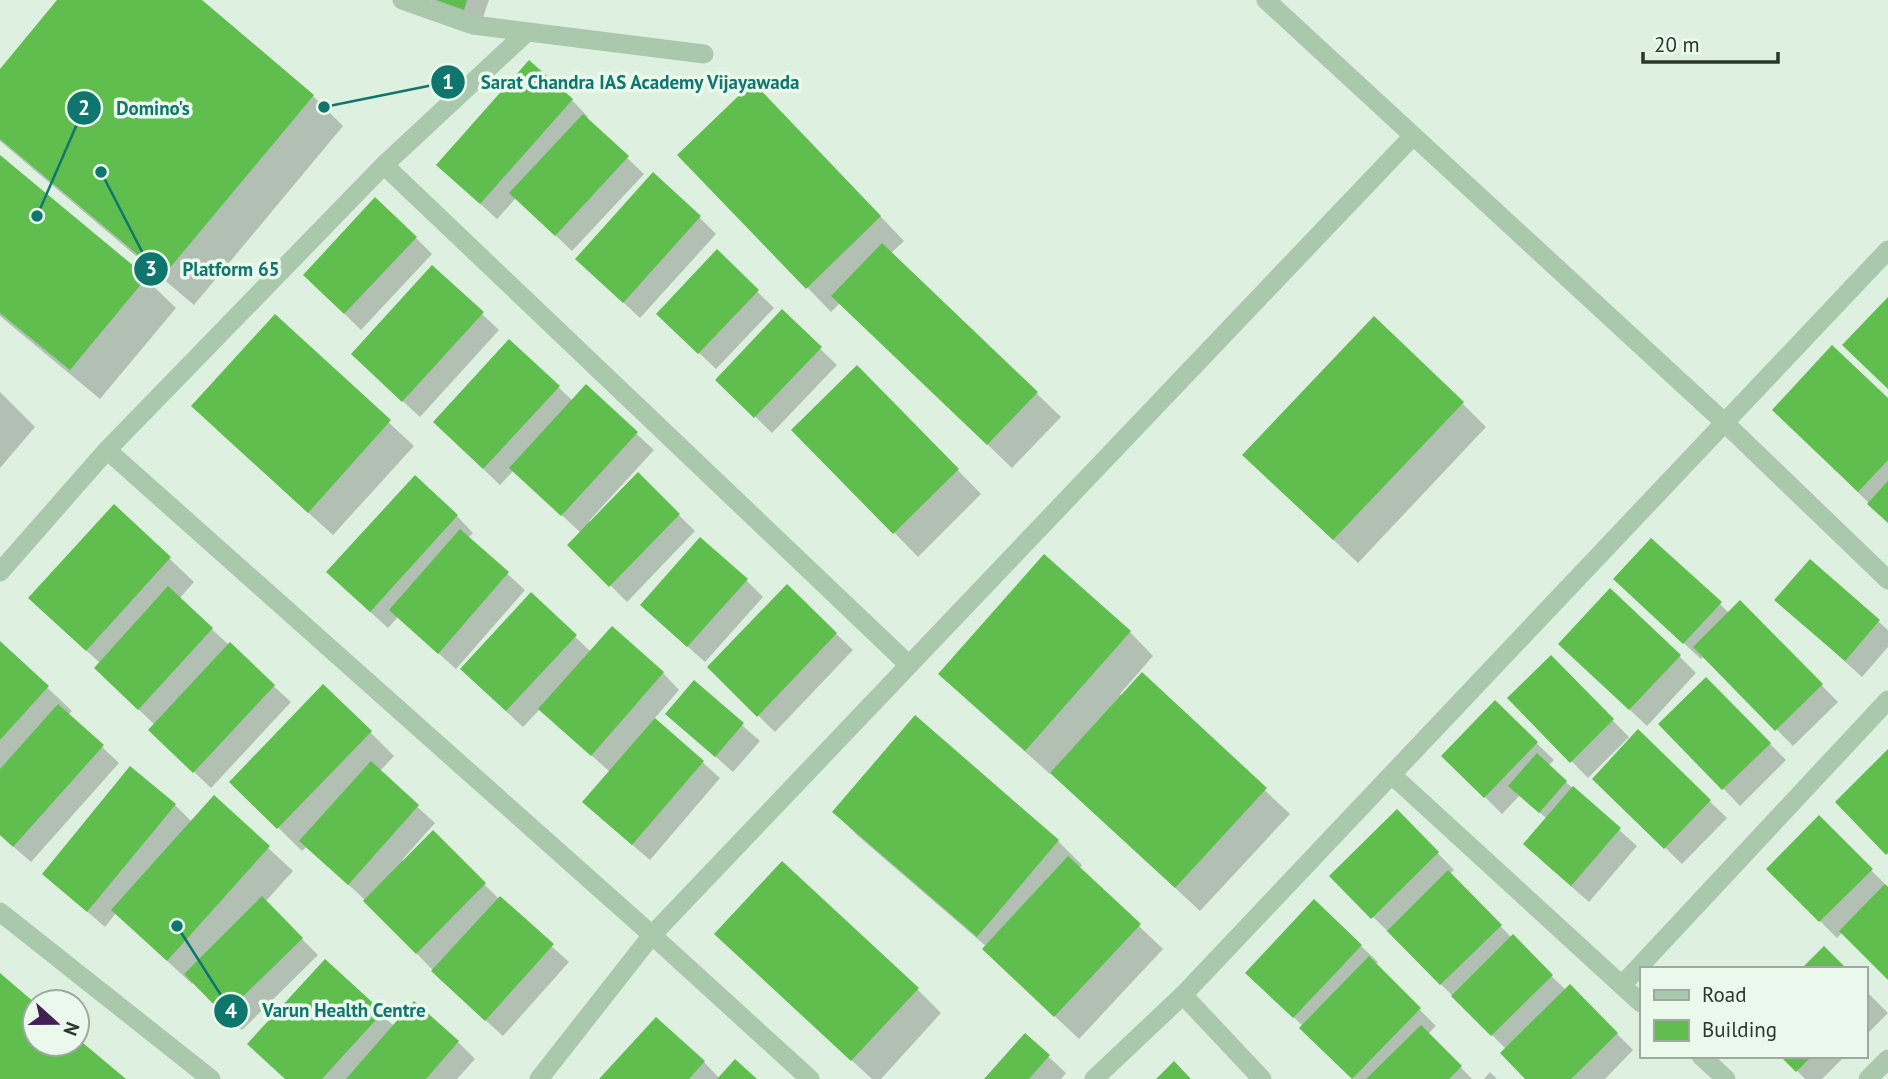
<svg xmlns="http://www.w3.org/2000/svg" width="1888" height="1079" font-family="'PT Sans',sans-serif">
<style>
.shadow{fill:#0003}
.building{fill:#60be4e}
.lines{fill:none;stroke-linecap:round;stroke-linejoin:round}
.minor{stroke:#aac8ac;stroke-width:19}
.leader{fill:none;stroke:#0f766e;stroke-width:2.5}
.callout-dot{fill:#0f766e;stroke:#eaf9ec;stroke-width:2.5}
.mark-label{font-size:21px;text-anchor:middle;font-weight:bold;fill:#fff}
.callout-label{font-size:19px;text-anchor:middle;font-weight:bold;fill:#0f766e;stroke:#eaf9ec;stroke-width:7;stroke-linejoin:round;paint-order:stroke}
</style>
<rect width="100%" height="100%" fill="#def1e0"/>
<path class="shadow" d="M59,0H199L313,96L343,126L194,305L0,141V71Z
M431,0H489L480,26Z
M572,100L588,117L586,119L644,174L572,251L516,198L497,219L455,181Z
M777,108L904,241L891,253L1061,417L1012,468L840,303L831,312L680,155Z
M0,157L146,279L176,308L100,399L0,316Z
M699,217L716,234L640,318L594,275Z
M416,238L432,254L361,330L322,292Z
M717,252L774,308L716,369L675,330Z
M782,312L837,365L772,433L718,380Z
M482,314L499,330L420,417L370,371Z
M275,317L414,446L333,535L217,430Z
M558,387L573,401L586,387L654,450L589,521L591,523L638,475L695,531L627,602L570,545L581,533L514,470L500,485L452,439Z
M881,391L981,494L918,557L794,430Z
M0,392L35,427L0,468Z
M1888,400V522L1798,433Z
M1462,403L1486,427L1358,563L1269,479Z
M114,506L194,582L179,599L291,702L211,788L167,746L155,725L113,685L100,663L55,622Z
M457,516L473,533L468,538L525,590L456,669L398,617L388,628L345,589Z
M1810,562L1888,630V647L1862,677L1777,600Z
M746,580L763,597L705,662L659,621Z
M787,586L853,650L775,732L709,667Z
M531,595L591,652L663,673L679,690L654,719L720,778L650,860L601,818L610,772L540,709L523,727L479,686Z
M1632,596L1720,604L1729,613L1740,602L1838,702L1793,746L1704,656L1701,659Z
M1130,632L1153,656L1120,694L1122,696L1142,675L1290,814L1200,911L1051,772L1050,774L965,698Z
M0,643L72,711L68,715L119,763L31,862L0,835Z
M1679,656L1696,673L1647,726L1577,660Z
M1551,658L1629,737L1588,778L1510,698Z
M1706,679L1786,760L1740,806L1661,724Z
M694,683L760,741L733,772L667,714Z
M324,686L394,756L379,772L435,823L402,860L404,862L433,833L499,899L569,962L503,1036L450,988L366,901L307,846L302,851L232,782Z
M1495,703L1554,760L1548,766L1637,846L1589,902L1542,861L1547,819L1520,795L1502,814L1444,756Z
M916,718L1058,841L1082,865L1079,869L1163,949L1079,1039L1009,973L987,947L858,836L834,812Z
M1638,732L1727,818L1682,864L1594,779Z
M214,798L293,871L265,902L318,955L242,1030L194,982L192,984L116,913L105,927L44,874L175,805L192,822Z
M1397,811L1454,870L1450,874L1512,938L1566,990L1570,986L1633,1050L1605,1079H1528L1506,1049L1332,876Z
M1819,818L1888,887V978L1843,932L1837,938L1768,869Z
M1361,946L1378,962L1375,965L1436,1026L1428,1034L1472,1079H1353L1301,1028L1303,1026L1264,990Z
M741,958L917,989L941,1013L881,1079H872Z
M325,962L394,1026L458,1042L475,1059L457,1079H286Z
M1865,990L1888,1013L1865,1036Z
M1025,1035L1066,1073L1061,1079H987Z
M1783,1056H1845L1822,1079H1805Z
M704,1062L720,1079H754H602Z
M1490,1072L1497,1079H1484Z"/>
<path class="building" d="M57,0H202L314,95L163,276L0,139V69Z
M436,0H467L464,10Z
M529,60L573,99L480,204L436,165Z
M753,82L881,216L806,289L677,155Z
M583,114L629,156L555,236L509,193Z
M0,155L147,277L70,370L0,313Z
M653,172L701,216L623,303L575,259Z
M375,197L417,237L344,314L303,275Z
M882,243L1038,392L987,445L831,296Z
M717,249L759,290L698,354L656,314Z
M432,265L484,312L402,402L351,354Z
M1888,297V389L1842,345Z
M782,309L822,347L754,418L715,380Z
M275,314L391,420L308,513L191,406Z
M1374,316L1464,402L1333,540L1242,455Z
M509,339L560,386L483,469L433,422Z
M1832,345L1888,398V460L1858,492L1772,410Z
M857,365L959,469L893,534L791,430Z
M586,384L638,432L561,516L509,468Z
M638,472L680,514L609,587L567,545Z
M415,475L458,515L370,612L326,572Z
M1888,481V523L1867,504Z
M114,504L171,557L86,651L28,598Z
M460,529L509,572L438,654L389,610Z
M700,537L748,579L687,647L640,605Z
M1651,538L1722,602L1683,644L1613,579Z
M1044,554L1131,631L1025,751L938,674Z
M1810,559L1880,620L1845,661L1774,600Z
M787,584L837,633L757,717L707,667Z
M168,586L213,628L138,710L94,668Z
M1610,588L1681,655L1629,710L1558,644Z
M531,592L577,635L506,711L460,669Z
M1740,600L1823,684L1775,731L1693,647Z
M612,626L664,672L591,756L538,709Z
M0,641L49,686L0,740Z
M230,642L275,685L193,773L148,730Z
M1551,655L1614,719L1570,763L1507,698Z
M1142,672L1267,788L1175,888L1050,773Z
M1706,677L1771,743L1722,790L1658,724Z
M694,680L744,723L715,757L665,714Z
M323,684L372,731L277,829L229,782Z
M1495,700L1538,742L1484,798L1441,756Z
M58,704L104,745L13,847L0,835V769Z
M915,715L1059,840L977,937L832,812Z
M655,718L704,761L632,845L582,802Z
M1638,729L1711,800L1664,849L1592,779Z
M1888,749V853L1886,855L1835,802Z
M1537,753L1567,781L1539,813L1508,786Z
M371,761L419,805L348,885L299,841Z
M130,766L176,804L87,912L42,874Z
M1573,786L1621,828L1571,886L1523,844Z
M214,795L270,846L167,961L111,910Z
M1397,809L1439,852L1371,919L1329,876Z
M1819,815L1873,869L1819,922L1766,869Z
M433,830L486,883L416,954L363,901Z
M1068,856L1141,924L1054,1017L982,949Z
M782,861L919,988L851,1061L714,934Z
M1448,870L1502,925L1440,985L1387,931Z
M1885,884L1888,887V980L1839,931Z
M262,896L303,938L224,1015L184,974Z
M500,896L554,944L485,1021L431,971Z
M1314,899L1362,945L1293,1018L1245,973Z
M1513,934L1553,975L1491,1036L1451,996Z
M1824,946L1847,969H1801Z
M1369,956L1421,1008L1352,1079L1299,1028Z
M325,959L383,1012L322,1079H285L247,1044Z
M0,973L35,1003V1044H77V1038L126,1079H0Z
M1570,984L1618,1033L1571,1079H1525L1500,1053Z
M414,1001L459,1041L426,1079H346Z
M656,1017L705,1061L689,1079H599Z
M1421,1025L1462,1066L1449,1079H1366Z
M1025,1033L1050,1055L1029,1079H984Z
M1780,1056H1812L1796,1072Z
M735,1059L757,1079H717Z
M1174,1061L1191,1079H1156Z"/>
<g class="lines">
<path class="minor" d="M402,0L473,25L704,54
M1266,0L1725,423L1888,580
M384,165L909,665
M107,450L652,935L810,1079
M0,572L107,450L384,165L527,32
M1392,775L1641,1003
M0,912L211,1079
M1622,985L1888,700
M1183,995L1262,1079
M1701,1056L1726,1079
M539,1079L652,935L1413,136
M1094,1079L1183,995L1888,250
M1868,1079L1888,1059"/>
</g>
<path class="leader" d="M324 107L448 82M37 216L84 108M101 172L151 269M177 926L231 1011"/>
<g class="callout-dot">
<circle cx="324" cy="107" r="7"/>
<circle cx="37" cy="216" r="7"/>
<circle cx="101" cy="172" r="7"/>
<circle cx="177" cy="926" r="7"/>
<circle cx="448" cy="82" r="18"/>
<circle cx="84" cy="108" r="18"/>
<circle cx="151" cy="269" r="18"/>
<circle cx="231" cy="1011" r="18"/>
</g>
<g class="mark-label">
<text x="448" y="89">1</text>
<text x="84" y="115">2</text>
<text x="151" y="276">3</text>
<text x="231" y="1018">4</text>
</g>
<g class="callout-label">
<text x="640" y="89">Sarat Chandra IAS Academy Vijayawada</text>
<text x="153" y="115">Domino's</text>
<text x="231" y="276">Platform 65</text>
<text x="344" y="1017">Varun Health Centre</text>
</g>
<rect x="1640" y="967" width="228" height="91" fill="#eaf9ec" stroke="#9dab9e" stroke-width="2"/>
<rect x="1654" y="990" width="35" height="10" fill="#aac8ac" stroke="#9dab9e" stroke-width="2"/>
<text x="1702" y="1002" font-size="21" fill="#2a3629">Road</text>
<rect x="1654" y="1020" width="35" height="21" fill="#60be4e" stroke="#9dab9e" stroke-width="2"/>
<text x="1702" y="1037" font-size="21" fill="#2a3629">Building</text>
<g transform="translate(56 1023) rotate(111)"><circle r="33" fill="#eaf9ec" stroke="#9dab9e" stroke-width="2"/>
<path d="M0-5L12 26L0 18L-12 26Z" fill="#442155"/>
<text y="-10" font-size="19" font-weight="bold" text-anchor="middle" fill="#2a3629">N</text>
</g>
<path d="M1643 52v10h135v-10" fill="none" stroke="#2a3629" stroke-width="3.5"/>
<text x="1654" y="52" font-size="21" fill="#2a3629" stroke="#eaf9ec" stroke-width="5" paint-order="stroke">20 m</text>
</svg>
